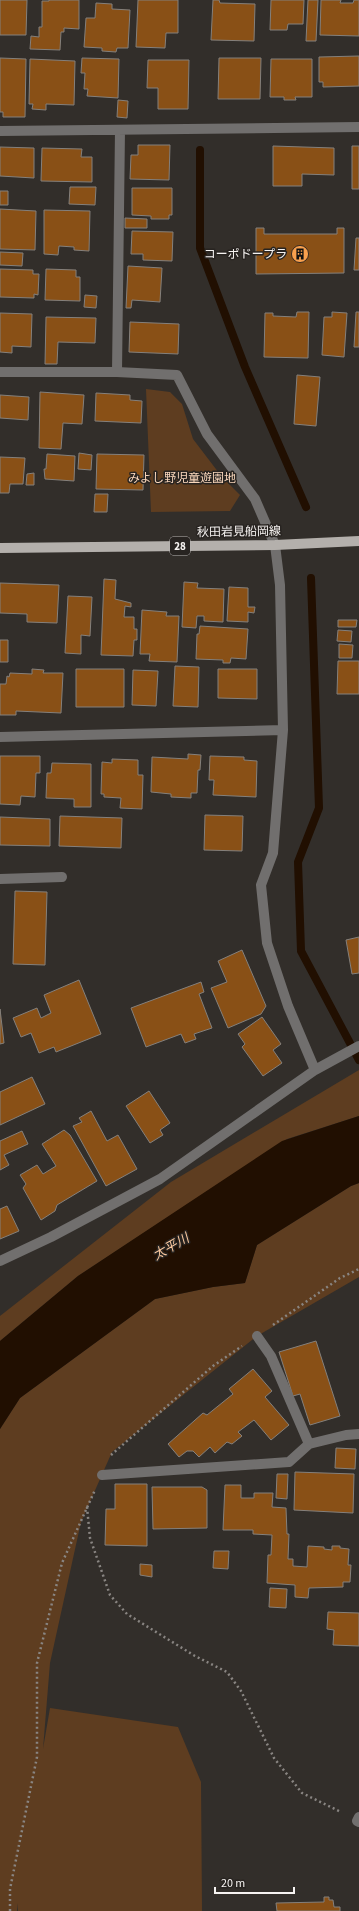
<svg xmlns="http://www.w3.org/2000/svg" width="359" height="1911" font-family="'Source Sans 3','Noto Sans JP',sans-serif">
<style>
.green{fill:#5e3d20}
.water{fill:#210f01}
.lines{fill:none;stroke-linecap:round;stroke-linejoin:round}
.stream{stroke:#210f01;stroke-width:8}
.building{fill:#895016;stroke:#84807c}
.path{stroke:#898582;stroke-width:2.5;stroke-dasharray:2 3;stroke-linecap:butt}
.minor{stroke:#716f6e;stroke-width:10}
.primary{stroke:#b4b0ac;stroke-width:10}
.labels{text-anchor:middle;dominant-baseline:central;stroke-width:3;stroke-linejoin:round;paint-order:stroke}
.shield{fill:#282421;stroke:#b8b5b3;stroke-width:1}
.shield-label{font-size:11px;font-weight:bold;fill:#f6f3f1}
.poi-label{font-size:12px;fill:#f6f3f1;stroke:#282421;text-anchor:end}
.park-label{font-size:12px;fill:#fad7bc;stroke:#282421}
.street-label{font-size:12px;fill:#f6f3f1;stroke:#282421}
.water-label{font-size:13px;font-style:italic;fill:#fcc99f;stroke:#282421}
</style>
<rect width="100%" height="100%" fill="#322e2a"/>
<path class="green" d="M146,389L170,392L182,404L193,439L222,477L240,495L230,511L151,512Z
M359,1070V1116L287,1139L78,1276L0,1341V1316L171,1182Z
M359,1183V1277L257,1336L112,1452L81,1522L50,1663L43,1749L50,1708L178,1727L201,1782L202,1911H18V1903L17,1911H0V1429L20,1398L155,1299L213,1287L245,1283L257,1245L351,1186Z"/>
<path class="water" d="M359,1116V1183L351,1186L257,1245L245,1283L213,1287L155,1299L20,1398L0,1429V1341L78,1276L282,1141Z"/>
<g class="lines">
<path class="stream" d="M200,150V248L245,367L306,507
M311,578L319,808L298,862L301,951L359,1060"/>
</g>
<path class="building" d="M0,0H27L26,35H0Z
M49,0H79V29L64,28V32H61L60,50L30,49L31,36L39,37V27H42V1H49Z
M138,0H178V33H166L165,48L136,47Z
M213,0H219L220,3L255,4L254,41L211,40Z
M271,0H304L303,24H288L287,30H270Z
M308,0H318L316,41H306Z
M321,0H341L340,3H353L354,0H359V36L320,35Z
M96,3L112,4V9L130,10L128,48H117L116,52L102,51V48L84,47L86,18H95Z
M359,56V86L323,87V82H319V57Z
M0,58L26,59L25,117H3V112H0Z
M82,58L119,59L118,98L87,96L88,89H84L85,73H81Z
M219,58H261L260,99H218Z
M30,59L75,61L74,105L46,104V110L32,109L33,104H29Z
M271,59H312V97H295L296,100H284V97H270Z
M148,60H189L188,109H158V88H147Z
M118,100L128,101L127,118L117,117Z
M138,145H170L169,180L130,179L131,155H138Z
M273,146L334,148V175L302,174V186H273Z
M352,146H359V189H352Z
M0,147L34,148V178L0,176Z
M42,148L82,149L81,157H92V182L41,181Z
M70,187H96L95,205L69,204Z
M132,188H172V215H169V219H151V216L132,215Z
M0,191H8V205H0Z
M0,209L36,211L35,250L0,249Z
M44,210L90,211L89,251L74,250V247L59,246L58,255L44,254Z
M125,218L147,219V228H125Z
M256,228H264V234H337V228H344V273L256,274Z
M132,231L173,232L172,261L143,260V254H131Z
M356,238H359V270H354Z
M0,252L23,253L22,266L0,265Z
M128,266L162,268L160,302L132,300L131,308H126Z
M0,269L33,270V274H39L38,295L34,294V298L0,297Z
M46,269L76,270V277H80V301L45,300Z
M85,295L97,296L96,308L84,307Z
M297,312H309L308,358L264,357L265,313H273V316L296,317Z
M332,312L347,313L344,357L322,355L324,317H332Z
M356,312H359V347H354Z
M0,313L32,314L31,347L12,346V353L0,352Z
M46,317L96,318L95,343L58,342L57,364H45Z
M130,322L179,324L178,354L129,352Z
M297,375L320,377L316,426L294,424Z
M40,392L84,395L82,424L63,423L61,449L39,448Z
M96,393L130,395V400L142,401L141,423L95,421Z
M0,395L29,397L28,420L0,418Z
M79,453L92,455L91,470L78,469Z
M47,454L75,456L74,481L45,479L44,469H46Z
M97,454L144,455L143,490L96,489Z
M0,457L25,458L23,484H10L9,493H0Z
M34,473V485H26L27,474Z
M95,494H108L107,512H94Z
M104,579L116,580L115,599L131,603V607L125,606L124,617H134V629H137V640H134L133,656L101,655Z
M184,582L198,583L197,588L224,589L223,622L204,621V616H197L196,628L182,627Z
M0,583L59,585L57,623L27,622V614L0,613Z
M229,587L248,588V607H255L254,613L248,612V622L227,621Z
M68,596L92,597L90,636L81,635V654L65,653Z
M142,610L167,612L166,616H179L177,662L149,661L150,654H140Z
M338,620H357L356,627H338Z
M200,626L248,629L246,659L231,658L230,663H223V660L196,659L197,634H199Z
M338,630L352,631L351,642L337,641Z
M0,640H8V662H0Z
M339,644L353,645L352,658H339Z
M338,661H359V694H337Z
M175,666L199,667L198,707L173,706Z
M32,669L44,670L43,673H63L61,713L16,711V715H0V684H6L7,676L9,677L10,673L32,674Z
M76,669H124V707H76Z
M218,669H257V699L218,698Z
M133,670L158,671L156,706L132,705Z
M188,754L201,755L200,770H198L197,793H191V798L171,797V794L151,792L152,757L188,759Z
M0,756H40V773H36L35,797L21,796L20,805L0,804Z
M210,756L244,757V760L257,761L256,797L213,795L214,780H209Z
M112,759L138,760V775H143L142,809L120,808L121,798L104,797V794H101L102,762L112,763Z
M52,763L91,764V807H74V799L46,798L47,773H51Z
M205,815L243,816L242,851L204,850Z
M60,816L122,818L121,848L59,846Z
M0,817L50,819V846L0,845Z
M15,891L47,892L45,965L13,964Z
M359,937V973L352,974L346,940Z
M242,950L266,1006L261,1014L228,1028L211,988L227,982L218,961Z
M79,980L101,1034L56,1052L54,1047L39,1053L31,1033L21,1037L13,1018L37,1008L41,1018L51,1013L44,995Z
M201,982L204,992L199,994L212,1028L194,1034L196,1039L185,1043L181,1034L146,1047L131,1008Z
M0,1009L4,1043L0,1044Z
M262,1017L281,1044L273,1050L282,1063L263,1076L242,1047L245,1044L238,1034Z
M32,1077L45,1104L0,1125V1092Z
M149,1091L170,1123L160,1130L163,1135L150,1143L126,1106Z
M91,1111L107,1141L118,1135L137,1169L106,1186L73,1126L82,1122L79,1118Z
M64,1130L70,1135L97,1181L57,1205L55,1211L41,1220L23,1188L26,1184L20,1175L37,1165L43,1174L56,1166L42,1144Z
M22,1131L28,1144L4,1155L9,1165L0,1170V1141Z
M7,1206L19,1231L0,1239V1209Z
M316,1341L340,1416L310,1425L300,1394L293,1396L279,1352Z
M253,1369L272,1391L265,1397L289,1425L271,1440L254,1420L238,1432L242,1436L232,1444L227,1442L215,1453L210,1447L199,1457L193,1451H187L179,1457L168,1444L203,1413L207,1415L233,1394L229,1389Z
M336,1448L356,1449L355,1469L335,1468Z
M295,1472L354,1474L353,1513L294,1510Z
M277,1474H288L287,1499L276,1498Z
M115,1484H147V1546L105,1545L106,1509H115Z
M225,1485H241V1498H254V1493H273L272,1507L286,1508L287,1534H289L288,1559H293V1566L307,1567L308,1546L324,1547V1549L332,1550V1546H340V1548L349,1549L348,1565H351L350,1582H343V1587L309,1588L308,1598L295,1597V1585L267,1583L268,1555H271L272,1535L253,1534V1530H223Z
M152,1487H202L207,1490V1528L153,1529Z
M214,1551H229L228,1569L213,1568Z
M140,1564L152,1565V1577L140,1575Z
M270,1588L287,1589L286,1608L269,1607Z
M328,1612L359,1613V1646L333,1645L334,1630L327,1629Z
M324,1897H329V1900H333L334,1907H340V1911H277L276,1903L324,1902Z"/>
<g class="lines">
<path class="path" d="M273,1325L340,1278L359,1269
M111,1455L213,1366L242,1346
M87,1507L90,1538L110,1595L127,1614L195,1656L227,1672L241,1691L274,1758L302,1793L341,1812
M10,1911V1889L37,1757V1663L62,1563L95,1490"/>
<path class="minor" d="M0,131L359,127
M0,372H117L177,375L207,434L255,499L275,545L280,585L283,730L273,853L261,885L267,943L288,1006L315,1070
M117,372L120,130
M0,737L283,730
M0,879L62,877
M0,1261L51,1237L160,1179L315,1070L359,1046
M257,1336L271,1356L309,1444
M102,1475L289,1462L309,1444L346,1435L359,1434
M359,1817L357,1821L359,1822"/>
<path class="primary" d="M0,548L275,545L359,541"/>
</g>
<defs>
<g id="building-disc" transform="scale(0.9)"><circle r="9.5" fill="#f9a04d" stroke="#282421"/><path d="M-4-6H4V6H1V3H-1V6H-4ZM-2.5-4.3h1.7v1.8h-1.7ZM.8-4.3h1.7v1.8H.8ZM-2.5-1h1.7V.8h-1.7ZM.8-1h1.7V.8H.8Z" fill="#111"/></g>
</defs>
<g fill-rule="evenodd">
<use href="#building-disc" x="300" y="254"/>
</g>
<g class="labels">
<rect class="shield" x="170" y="537" width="20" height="18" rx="3"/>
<g class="shield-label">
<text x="180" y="546">28</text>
</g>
<g class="poi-label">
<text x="287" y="254">コーポドープラ</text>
</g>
<g class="park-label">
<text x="182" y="478">みよし野児童遊園地</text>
</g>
<g class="street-label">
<text transform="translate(239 532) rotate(-1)">秋田岩見船岡線</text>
</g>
<g class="water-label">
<text transform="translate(171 1247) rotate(-30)">太平川</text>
</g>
</g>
<path d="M215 1887v6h79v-6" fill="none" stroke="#f6f3f1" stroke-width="2"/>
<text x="221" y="1887" font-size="12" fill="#f6f3f1" stroke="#282421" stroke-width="3" paint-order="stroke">20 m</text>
</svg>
